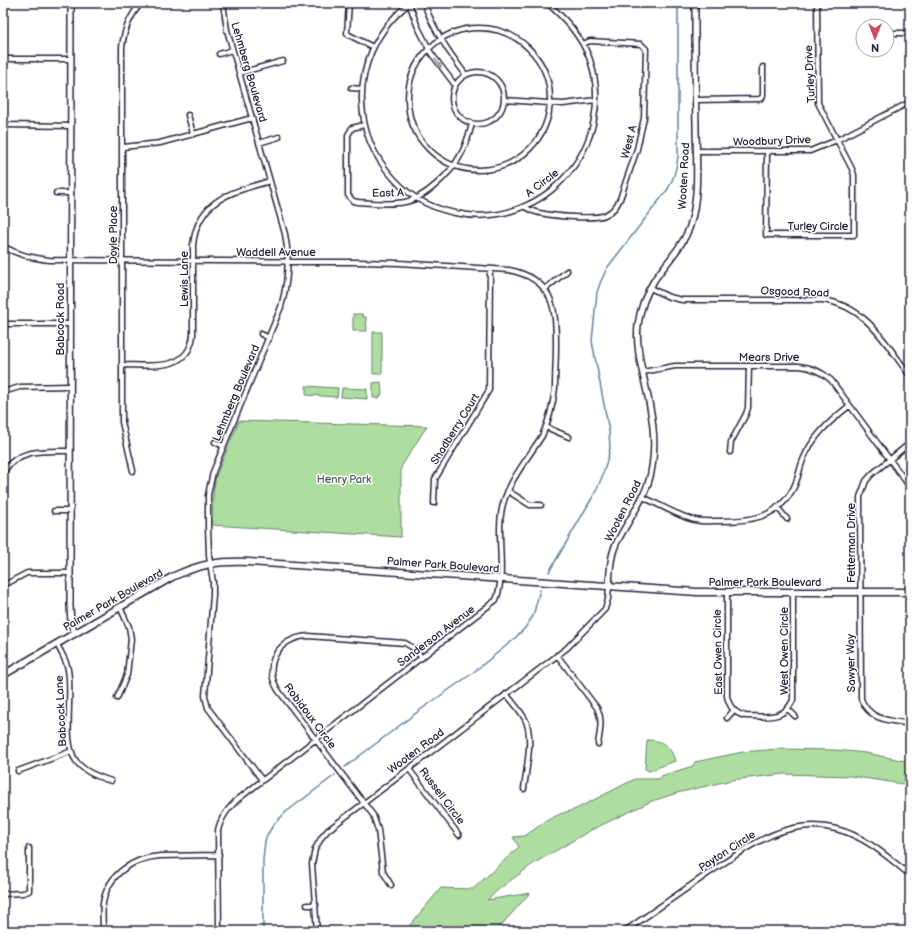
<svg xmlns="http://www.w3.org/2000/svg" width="913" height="934" font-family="'Balsamiq Sans',sans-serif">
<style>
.green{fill:#aede9f;stroke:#68806d}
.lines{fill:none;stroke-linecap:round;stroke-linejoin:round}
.stream{stroke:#6181a3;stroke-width:1.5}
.minor-casing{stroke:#22223b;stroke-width:7}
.tertiary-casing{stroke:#22223b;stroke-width:8}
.secondary-casing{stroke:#22223b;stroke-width:9}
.minor{stroke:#fff;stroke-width:4}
.tertiary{stroke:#fff;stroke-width:5}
.secondary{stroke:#fff;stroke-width:6}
.oneway{fill:#9c9ca7}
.labels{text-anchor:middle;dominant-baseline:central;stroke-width:3;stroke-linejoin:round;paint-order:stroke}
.street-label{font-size:11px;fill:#22223b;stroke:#fff}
.park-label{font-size:11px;fill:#4c5a59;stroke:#fff}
</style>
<rect width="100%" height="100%" fill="#fff"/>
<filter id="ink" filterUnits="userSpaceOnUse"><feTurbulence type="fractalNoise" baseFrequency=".025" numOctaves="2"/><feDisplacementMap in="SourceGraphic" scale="8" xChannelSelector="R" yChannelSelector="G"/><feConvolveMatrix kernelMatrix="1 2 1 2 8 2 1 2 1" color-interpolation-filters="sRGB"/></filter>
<g filter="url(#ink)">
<path class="green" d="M353,314H362L363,317H366L367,331H353Z
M373,332H382V374H373Z
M381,382L382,394L379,398H373V383Z
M306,386L338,388L337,397L306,395Z
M342,388L367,389V399L341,397Z
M239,421L427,426L401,467V537L212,525L213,494L216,476Z
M647,740C662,740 671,746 675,761L649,771L645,769Z
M778,749L835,750L866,753L910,762V785L850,776L784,774L732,780L677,793L652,801L591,830L533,864L499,889L487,900L530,893L496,931H403L410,925L441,888L473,889L519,847L513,837L525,836L546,821L560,814L576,809L635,779H658L661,776L693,766L695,762L743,752Z"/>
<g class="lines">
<path class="stream" d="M549,572L595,493L602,477L608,457L610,448L609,431L592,341L597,292L601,281L607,268L668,189C674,178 677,168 678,156V3
M345,767L420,710L470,675L512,641L525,628L533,616L540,590
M263,931V860L265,841L267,835L274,824L286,812L335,775"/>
<g class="minor-casing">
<path id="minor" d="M223,3L227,30L285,234C290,259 288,282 281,307L213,472L208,495V527L209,556L213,582V595L205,696L208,708L262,780
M349,3L347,33L349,35L373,47
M409,3L417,25L431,53L455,85
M410,3C376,29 357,70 363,114C366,142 381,167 402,187C416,200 436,209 455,213C545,232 620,143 589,57C580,35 565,18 547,3
M424,3C434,31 448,51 466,75
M408 99a71 71 0 1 1 142 0a71 71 0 1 1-142 0Z
M887,37L893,33H910
M219,54L232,50
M3,59H71
M452 98a26 26 0 1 1 52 0a26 26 0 1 1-52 0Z
M240,73L283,61
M351,88L362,89
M505,100L563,104L596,100
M695,100L759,99L762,98L763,95V67
M188,115L193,134
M3,125L71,126
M364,125L352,128L348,135V195L353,201L358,202C373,203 390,205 405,202C424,199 451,173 460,156C466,146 469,135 472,124
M259,143L279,137
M123,147L160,143L252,118
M696,151H810L837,140L910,102
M767,152L766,235H854V175L852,169L818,103L817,3
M56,193H71
M525,207C527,208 530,210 533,211C546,216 593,220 605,215C612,212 617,206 620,199L637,149L644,118L646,49L641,44L590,41L583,44
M3,246C17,255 32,258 49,260L359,262L399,263L509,270C553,279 556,306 556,345C556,359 555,374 555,388C553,405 549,421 542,436C527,459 504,487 501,514C497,541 506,575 496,600L237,800C228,809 221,817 218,830L219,931
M650,288L669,297L682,300H822C866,305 886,344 910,376
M544,290L567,271
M8,324H70
M261,334L269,338
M122,365C149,365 189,373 193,335V245C198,199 232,192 270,181
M643,372L675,366H799C812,367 821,371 831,380L910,487
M3,392L20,387L70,386
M546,427L569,437
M215,442L223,446
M910,443L872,474L866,481L860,497L861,699C870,721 889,720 910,724
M730,452L731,442L746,414L748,408L749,366
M133,471L122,422V47C124,29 130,16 141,3
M3,473C17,448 45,451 70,451
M508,491L530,505H541
M643,497C658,504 680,517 695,520C703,522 712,521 720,521C749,521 777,519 793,489C798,480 799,470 803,460C812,437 830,421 849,406
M434,503L435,479L489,390L490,269
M777,507L787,519
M54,511H70
M8,583L27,573H70
M727,592V696C729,706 735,714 746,716C765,716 784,721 793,700V592
M57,644C61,653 67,661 68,670C73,694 62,742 76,761C84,772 99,777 111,781
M557,655L597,708C603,720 600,731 598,744
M506,694C513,702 520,710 525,719C534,737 526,769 524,789
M117,698L127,675L131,639L129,627L120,607
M788,709L795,716
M727,718L734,710
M409,769L459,835
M18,771L72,751
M391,885L383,872L378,830L373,815L278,690C262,663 279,638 308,636L405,643L415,649L422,658
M3,894L23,893L29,891V848
M307,905H316
M103,931C103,922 102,912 103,903C108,874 133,858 160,856L219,855
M317,931L312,864L315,849L322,837L328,830L364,803L567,648L605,609L608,599L609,586
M625,931C651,913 677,895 703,877C743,851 785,815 836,829C865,836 888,857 910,875"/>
</g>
<g class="tertiary-casing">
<path id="tertiary" d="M71,3L70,606L71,623L75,634
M609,586C610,572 610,557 616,544C629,518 648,496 652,467C657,437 651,409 644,379C640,361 636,344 638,325C640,309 646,293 655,279C667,262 683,246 690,226C700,194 696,158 696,125C695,85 695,44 695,3"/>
</g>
<g class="secondary-casing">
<path id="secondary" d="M3,675L172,577C200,564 217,561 248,562L697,592H910"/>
</g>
<use href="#minor" class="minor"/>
<use href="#tertiary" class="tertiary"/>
<use href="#secondary" class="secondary"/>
</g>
<defs><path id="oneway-solid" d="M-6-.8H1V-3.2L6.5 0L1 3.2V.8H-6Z"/></defs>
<use class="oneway" href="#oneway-solid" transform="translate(438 63) rotate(53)"/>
</g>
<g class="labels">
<g class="street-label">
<text transform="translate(249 72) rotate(74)">Lehmberg Boulevard</text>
<text transform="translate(810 74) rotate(-93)">Turley Drive</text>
<text transform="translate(772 141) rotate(-2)">Woodbury Drive</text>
<text transform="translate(629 142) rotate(-75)">West A</text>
<text transform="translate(684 176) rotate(-87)">Wooten Road</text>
<text transform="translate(542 183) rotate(-37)">A Circle</text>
<text transform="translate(388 193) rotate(-1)">East A</text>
<text x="818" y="226">Turley Circle</text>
<text transform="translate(113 235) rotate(-90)">Doyle Place</text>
<text x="276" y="252">Waddell Avenue</text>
<text transform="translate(184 279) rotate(-90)">Lewis Lane</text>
<text transform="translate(795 292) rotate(2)">Osgood Road</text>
<text transform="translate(60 319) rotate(-90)">Babcock Road</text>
<text x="769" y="357">Mears Drive</text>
<text transform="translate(236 393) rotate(-67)">Lehmberg Boulevard</text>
<text transform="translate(455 429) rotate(-58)">Shadberry Court</text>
<text transform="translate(623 511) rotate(-63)">Wooten Road</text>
<text transform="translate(851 543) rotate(-90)">Fetterman Drive</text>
<text transform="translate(443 565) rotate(4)">Palmer Park Boulevard</text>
<text x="765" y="582">Palmer Park Boulevard</text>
<text transform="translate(113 600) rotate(-30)">Palmer Park Boulevard</text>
<text transform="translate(436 636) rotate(-37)">Sanderson Avenue</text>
<text transform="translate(784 651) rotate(-90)">West Owen Circle</text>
<text transform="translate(718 652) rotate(-91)">East Owen Circle</text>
<text transform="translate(851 663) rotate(-91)">Sawyer Way</text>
<text transform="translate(61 711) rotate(-93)">Babcock Lane</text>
<text transform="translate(310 716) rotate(53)">Robidoux Circle</text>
<text transform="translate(416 751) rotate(-37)">Wooten Road</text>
<text transform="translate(442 796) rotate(53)">Russell Circle</text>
<text transform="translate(727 851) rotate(-33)">Payton Circle</text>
</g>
<g class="park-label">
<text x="344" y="479">Henry Park</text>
</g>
</g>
<rect width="913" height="934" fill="none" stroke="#fff" stroke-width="16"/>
<rect x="8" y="8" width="897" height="918" fill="none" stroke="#22223b" stroke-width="1.5" filter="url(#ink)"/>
<g transform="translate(875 38) rotate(180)"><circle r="19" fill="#ffffff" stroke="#a7a7b1"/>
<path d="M0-3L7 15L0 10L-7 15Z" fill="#d1495b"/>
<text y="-6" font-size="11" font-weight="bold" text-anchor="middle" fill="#22223b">N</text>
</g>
</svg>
